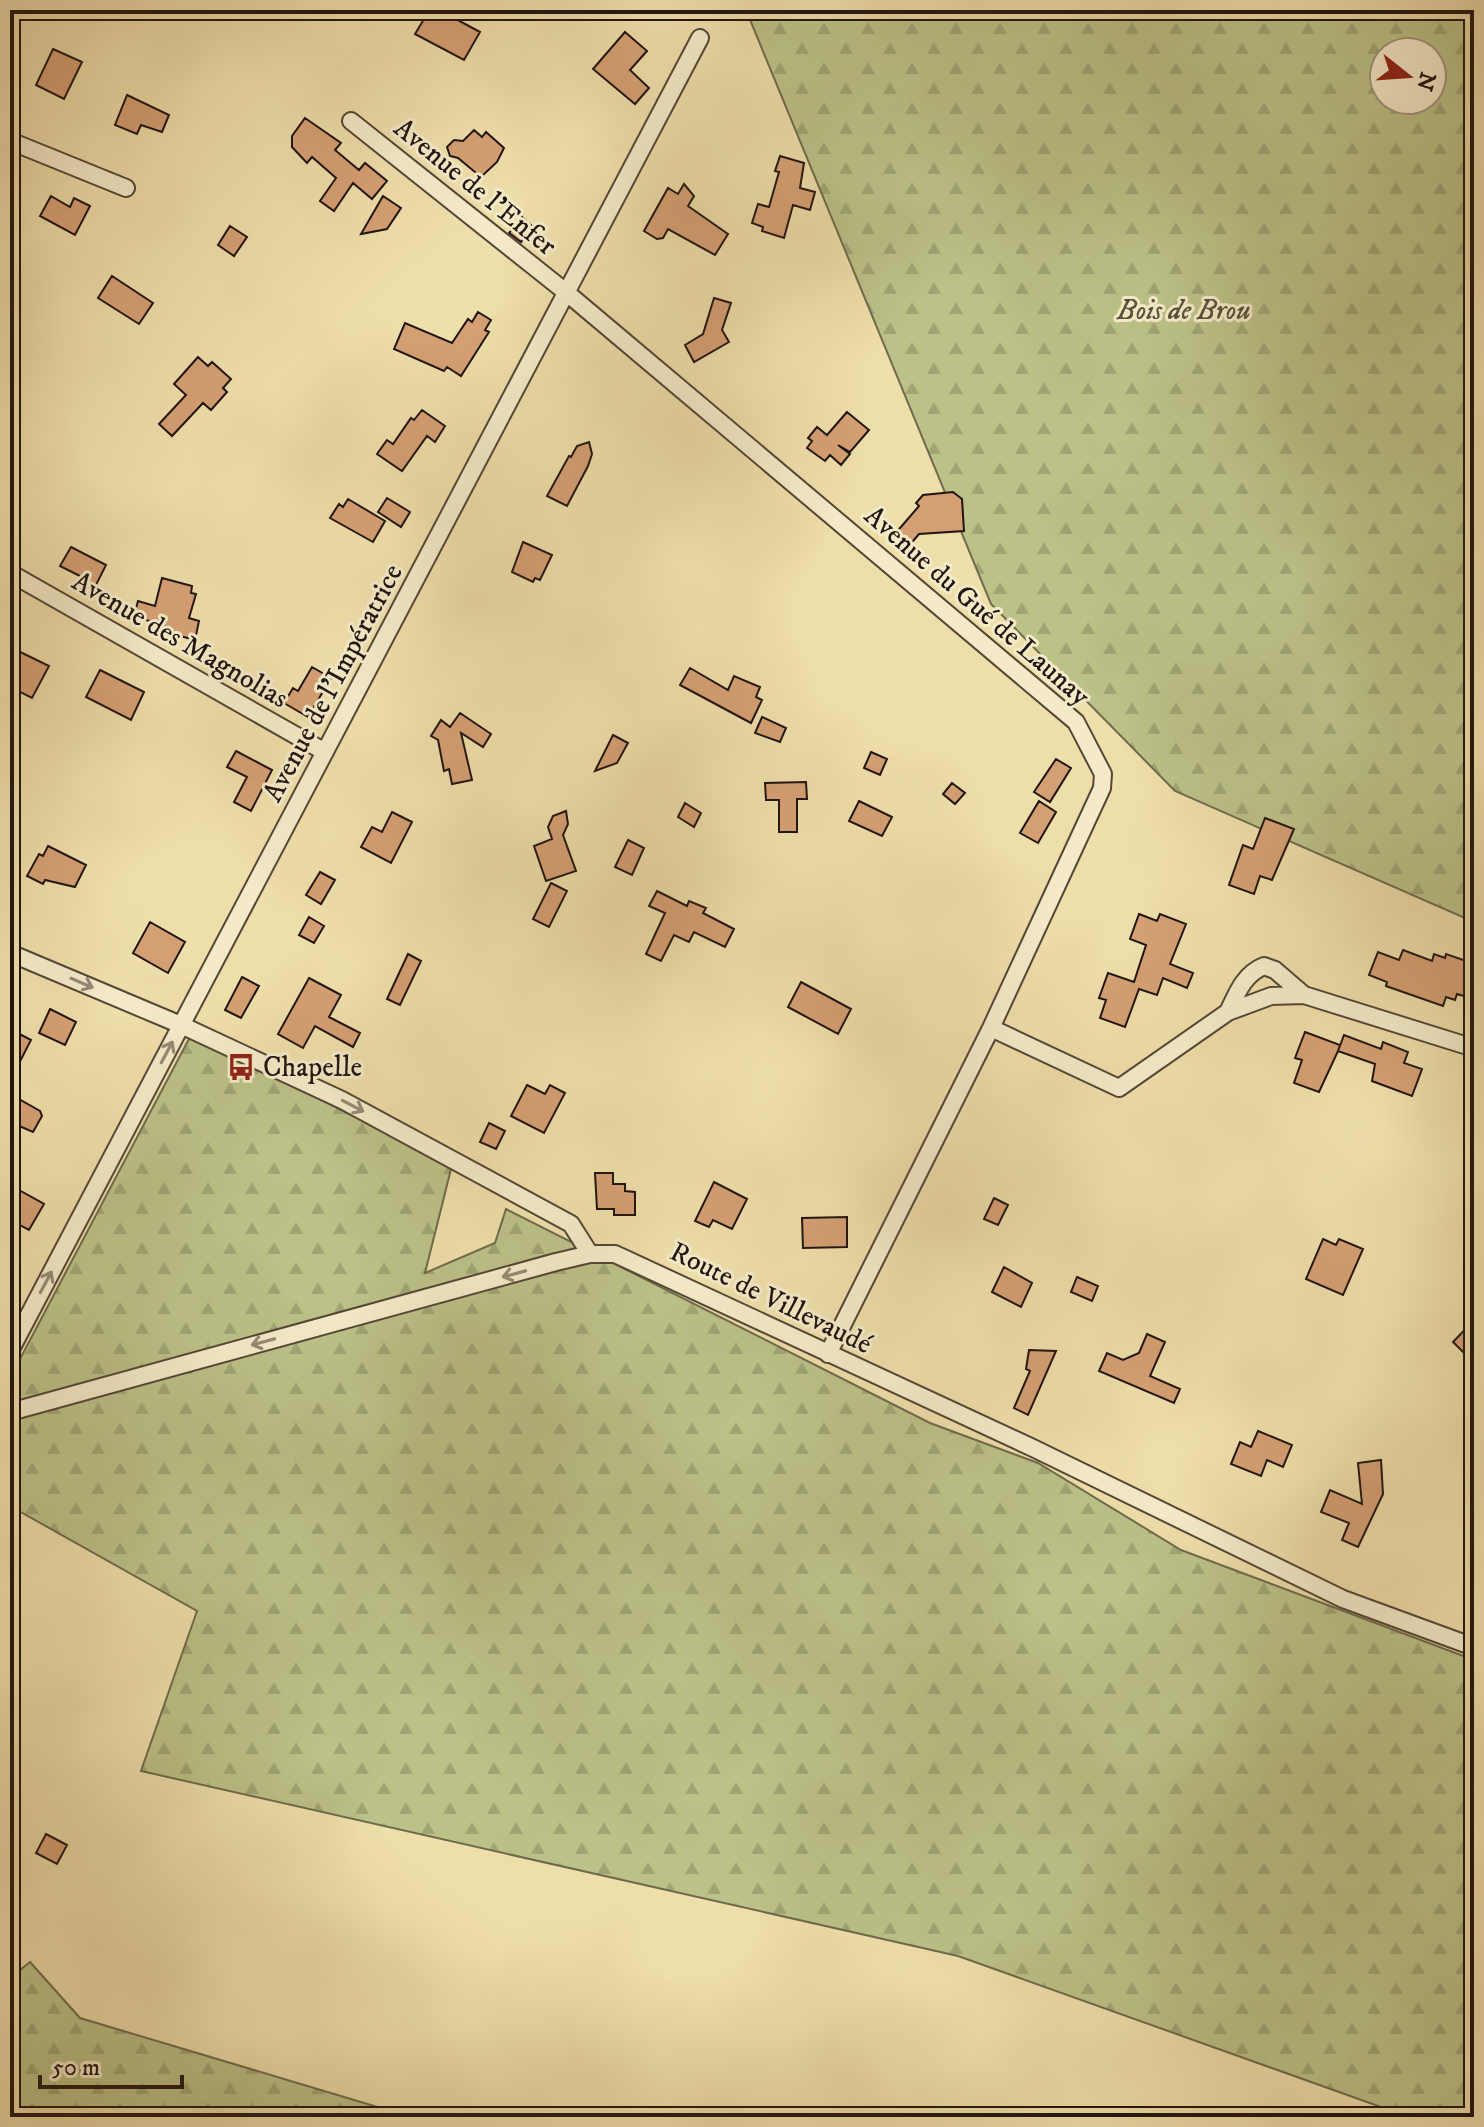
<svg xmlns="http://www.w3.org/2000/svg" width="1484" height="2127" font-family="'IM FELL DW Pica',serif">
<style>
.forest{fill:url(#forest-firs);stroke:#6e6b4c;stroke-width:2;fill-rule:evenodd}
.building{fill:#d49f73;stroke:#201510;stroke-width:2}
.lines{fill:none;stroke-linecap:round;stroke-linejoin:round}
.minor-casing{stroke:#544736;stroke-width:20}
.minor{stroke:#f4eac8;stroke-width:16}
.oneway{stroke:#958a75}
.labels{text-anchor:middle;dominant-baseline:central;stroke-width:6;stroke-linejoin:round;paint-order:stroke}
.street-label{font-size:28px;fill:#201510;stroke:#f4eac8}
.park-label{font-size:28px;font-style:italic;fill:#56513a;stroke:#f4eac8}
.poi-label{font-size:28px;fill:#201510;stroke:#f4eac8;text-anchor:start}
</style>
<defs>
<pattern id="forest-firs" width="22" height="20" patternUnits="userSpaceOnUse" patternTransform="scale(2)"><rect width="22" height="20" fill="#bbc187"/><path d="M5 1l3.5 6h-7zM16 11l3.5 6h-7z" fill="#a0a574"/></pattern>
</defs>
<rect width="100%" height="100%" fill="#eedeaa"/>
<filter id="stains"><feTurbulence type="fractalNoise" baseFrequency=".0025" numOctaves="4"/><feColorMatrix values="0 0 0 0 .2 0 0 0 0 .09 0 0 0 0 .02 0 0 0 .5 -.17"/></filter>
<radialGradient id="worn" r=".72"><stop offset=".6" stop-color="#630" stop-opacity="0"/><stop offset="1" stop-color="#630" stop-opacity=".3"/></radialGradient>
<path class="forest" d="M746,10H1474V922L1175,791L991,604ZM1384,52H1432V100H1384Z
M191,1035L452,1165L425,1273L495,1243L506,1209L930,1423L1038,1463L1181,1550L1474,1660V2117H1409L958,1956L141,1771L197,1611L10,1506V1378Z
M30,1962L80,2018L411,2117H10V1978Z"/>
<path class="building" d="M439,10L480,32L464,60L415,34L427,14L434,18Z
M625,32L647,51L630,70L649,88L635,104L593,69Z
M53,49L82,62L64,99L36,85Z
M127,95L169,115L162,132L141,125L137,134L115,125Z
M305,118L341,143L335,150L359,170L365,163L387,181L372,199L353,183L334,211L320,201L336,178L312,157L307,163L292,147V136Z
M474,130L482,137L486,132L504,148L497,162L481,177L458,158L450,156L447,147L454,140L463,141Z
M780,156L804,163L800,188L815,192L810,210L793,205L784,238L762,231L763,227L752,223L758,204L769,207L779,172L775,171Z
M684,184L694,196L688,206L728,234L715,255L668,229L663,238L657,239L644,231L668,188L678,194Z
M51,196L70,207L74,198L90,206L75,235L40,216Z
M383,196L401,208L387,229L361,234Z
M522,217L533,227L521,242L509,233Z
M230,226L247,237L234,256L218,245Z
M112,276L153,303L139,324L98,298Z
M714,298L731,303L722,330L729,342L694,362L685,345L703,334Z
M478,312L491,320L485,330L489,332L461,376L447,367L444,371L394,349L405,323L452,343L468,319L472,322Z
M198,357L208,366L212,362L231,379L223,388L227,392L211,410L203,403L172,436L159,424L186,395L174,384Z
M422,410L445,426L435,442L427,436L402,471L377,454L387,440L393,444L411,418L414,420Z
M847,412L869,430L850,452L838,445L850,454L841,465L830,455L825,461L807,448L812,441L808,438L817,427L827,435Z
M589,442L592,454L588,466L567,506L547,496L569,456L571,457L577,446Z
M953,492L962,499L964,531L919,534L908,547L894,535L919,506L916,503L923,495Z
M387,498L410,512L401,527L378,512Z
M348,499L385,521L373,542L330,518L339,504L343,507Z
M523,542L552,555L540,580L535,578L533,582L512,572Z
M71,547L106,565L94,589L79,582L82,577L60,566Z
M162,578L192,586L191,593L196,594L189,618L199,621L195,640L169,633L171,628L134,616L138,601L155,606Z
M10,647L49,666L32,698L10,687Z
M312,667L331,678L308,717L284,703L293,688L298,691Z
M690,668L728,690L734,676L760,687L756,697L762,700L751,723L680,685Z
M100,670L144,692L131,720L86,697Z
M460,713L491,734L483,747L461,733L472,780L452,784L449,769L444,771L438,740L431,736L441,720L450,727Z
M762,717L786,728L780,742L755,733Z
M613,735L628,743L617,763L595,771Z
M236,751L272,770L251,811L234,802L247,777L227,767Z
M871,752L887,759L880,775L864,768Z
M1056,759L1071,768L1050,802L1034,792Z
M806,782L807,799H797V832H779V800H766L765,783Z
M952,783L965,793L955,804L943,794Z
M859,801L892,817L882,836L849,821Z
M1039,801L1056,812L1038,843L1020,833Z
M685,803L701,813L694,827L678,817Z
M566,811L568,824L563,835L576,871L546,881L534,846L552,839L548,827L553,816Z
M392,812L412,822L391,863L361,847L372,827L382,832Z
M1265,818L1294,829L1272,880L1260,876L1254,894L1229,885L1243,845L1253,849Z
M628,840L644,848L632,875L615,867Z
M48,846L86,865L75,887L45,880L43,884L27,876L39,854L43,856Z
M320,872L335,880L321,904L306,895Z
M551,883L567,891L549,927L533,919Z
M657,891L687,906L689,901L706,908L703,913L734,929L725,947L694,932L689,942L674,935L661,961L646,954L665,913L649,906Z
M1139,914L1157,921L1160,914L1186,924L1170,964L1193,973L1187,988L1163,978L1157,995L1139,989L1125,1027L1100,1018L1106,1000L1099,998L1108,973L1134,982L1146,945L1130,939Z
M309,917L324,926L314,943L299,935Z
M150,922L185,942L168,973L133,953Z
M1403,950L1432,961L1434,954L1445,958L1446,954L1472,963L1474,999L1457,994L1455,1000L1446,997L1443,1006L1386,986L1387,982L1369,975L1378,952L1399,960Z
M408,954L421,961L400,1005L387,999Z
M242,977L259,986L241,1018L225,1010Z
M309,978L341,995L329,1017L360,1033L353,1047L315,1026L303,1048L278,1034Z
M801,982L851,1009L838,1034L788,1007Z
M50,1009L76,1022L65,1045L39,1033Z
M10,1029L31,1040L10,1081Z
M1305,1032L1340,1045L1338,1051L1344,1035L1381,1049L1383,1042L1408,1052L1404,1063L1422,1069L1412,1096L1372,1081L1375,1064L1338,1051L1319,1092L1294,1083L1302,1060L1295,1058Z
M527,1085L545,1094L550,1085L565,1093L544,1133L511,1116Z
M10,1094L40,1111L42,1116L33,1132L10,1122Z
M489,1123L505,1131L496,1149L480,1142Z
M595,1173H613V1184H625V1191L635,1192V1215H614V1209H597Z
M714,1182L747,1199L732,1229L713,1220L709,1227L695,1221Z
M10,1185L44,1204L29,1230L10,1220Z
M994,1198L1008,1205L998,1225L984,1219Z
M847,1217V1247L803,1248L802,1218Z
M1323,1239L1336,1245L1339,1239L1363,1249L1343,1295L1306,1279Z
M1004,1267L1032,1283L1021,1307L992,1292Z
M1077,1277L1098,1286L1092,1301L1071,1292Z
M1474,1320V1346L1465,1354L1453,1342Z
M1147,1334L1165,1342L1150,1376L1180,1389L1174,1403L1099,1371L1107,1353L1123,1360L1139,1353Z
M1029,1350L1056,1351L1028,1415L1014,1408L1030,1371L1026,1369Z
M1258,1431L1292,1445L1283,1467L1267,1460L1261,1476L1231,1464L1240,1442L1251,1447Z
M1381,1460L1383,1494L1358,1547L1342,1540L1349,1523L1321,1512L1330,1490L1362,1504L1358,1463Z
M46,1834L67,1845L57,1864L36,1853Z"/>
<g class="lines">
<g class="minor-casing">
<path id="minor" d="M351,121L567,293L1076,722L1103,774L1102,788L991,1028L828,1354
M10,141L126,188
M10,573L325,752
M10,953L181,1025L342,1100L571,1224L590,1254
M1228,1012C1237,993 1244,974 1264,966L1275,970L1304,995
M991,1028L1119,1088L1228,1012L1271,996L1304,995L1474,1048
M10,1351L700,38
M10,1412L556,1262L590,1254H615L1033,1448L1343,1599L1474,1647"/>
</g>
<use href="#minor" class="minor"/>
</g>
<defs><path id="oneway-shaft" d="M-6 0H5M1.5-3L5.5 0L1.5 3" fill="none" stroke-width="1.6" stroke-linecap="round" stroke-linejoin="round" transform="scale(2)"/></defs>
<g class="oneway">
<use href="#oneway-shaft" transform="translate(82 983) rotate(23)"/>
<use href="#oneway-shaft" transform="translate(167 1052) rotate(-62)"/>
<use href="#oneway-shaft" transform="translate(353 1106) rotate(28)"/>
<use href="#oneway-shaft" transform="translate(514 1274) rotate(165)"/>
<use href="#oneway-shaft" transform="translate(46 1282) rotate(-62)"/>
<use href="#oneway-shaft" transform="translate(263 1342) rotate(165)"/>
</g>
<defs>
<g id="bus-bare" transform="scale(2.16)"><path d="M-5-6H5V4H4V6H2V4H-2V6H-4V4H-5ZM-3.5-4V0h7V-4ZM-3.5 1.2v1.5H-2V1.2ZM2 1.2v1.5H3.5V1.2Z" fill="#8f2418" stroke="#f4eac8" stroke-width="2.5" paint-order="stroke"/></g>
</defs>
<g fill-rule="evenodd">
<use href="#bus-bare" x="241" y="1067"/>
</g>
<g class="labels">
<g class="street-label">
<text transform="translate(475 187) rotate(39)">Avenue de l'Enfer</text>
<text transform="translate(977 606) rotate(41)">Avenue du Gué de Launay</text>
<text transform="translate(180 640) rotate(30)">Avenue des Magnolias</text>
<text transform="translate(333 683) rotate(-62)">Avenue de l'Impératrice</text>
<text transform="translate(771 1298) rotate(26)">Route de Villevaudé</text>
</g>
<g class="park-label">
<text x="1184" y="310">Bois de Brou</text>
</g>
<g class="poi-label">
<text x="263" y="1067">Chapelle</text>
</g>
</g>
<rect width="1484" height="2127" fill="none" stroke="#eedeaa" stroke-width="40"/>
<rect x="12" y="12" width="1460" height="2103" fill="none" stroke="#201510" stroke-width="4"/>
<rect x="20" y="20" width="1444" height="2087" fill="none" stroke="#201510" stroke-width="2"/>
<g transform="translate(1408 76) rotate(107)"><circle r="38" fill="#f4eac8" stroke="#9f957e" stroke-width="2"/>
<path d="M0-6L14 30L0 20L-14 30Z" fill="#8f2418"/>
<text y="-12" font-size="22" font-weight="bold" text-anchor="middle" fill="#201510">N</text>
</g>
<path d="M40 2075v12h142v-12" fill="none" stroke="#201510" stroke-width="4"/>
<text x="52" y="2075" font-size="24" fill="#201510" stroke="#f4eac8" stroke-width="6" paint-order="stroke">50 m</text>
<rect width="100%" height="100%" filter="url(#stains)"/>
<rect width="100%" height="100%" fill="url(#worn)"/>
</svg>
